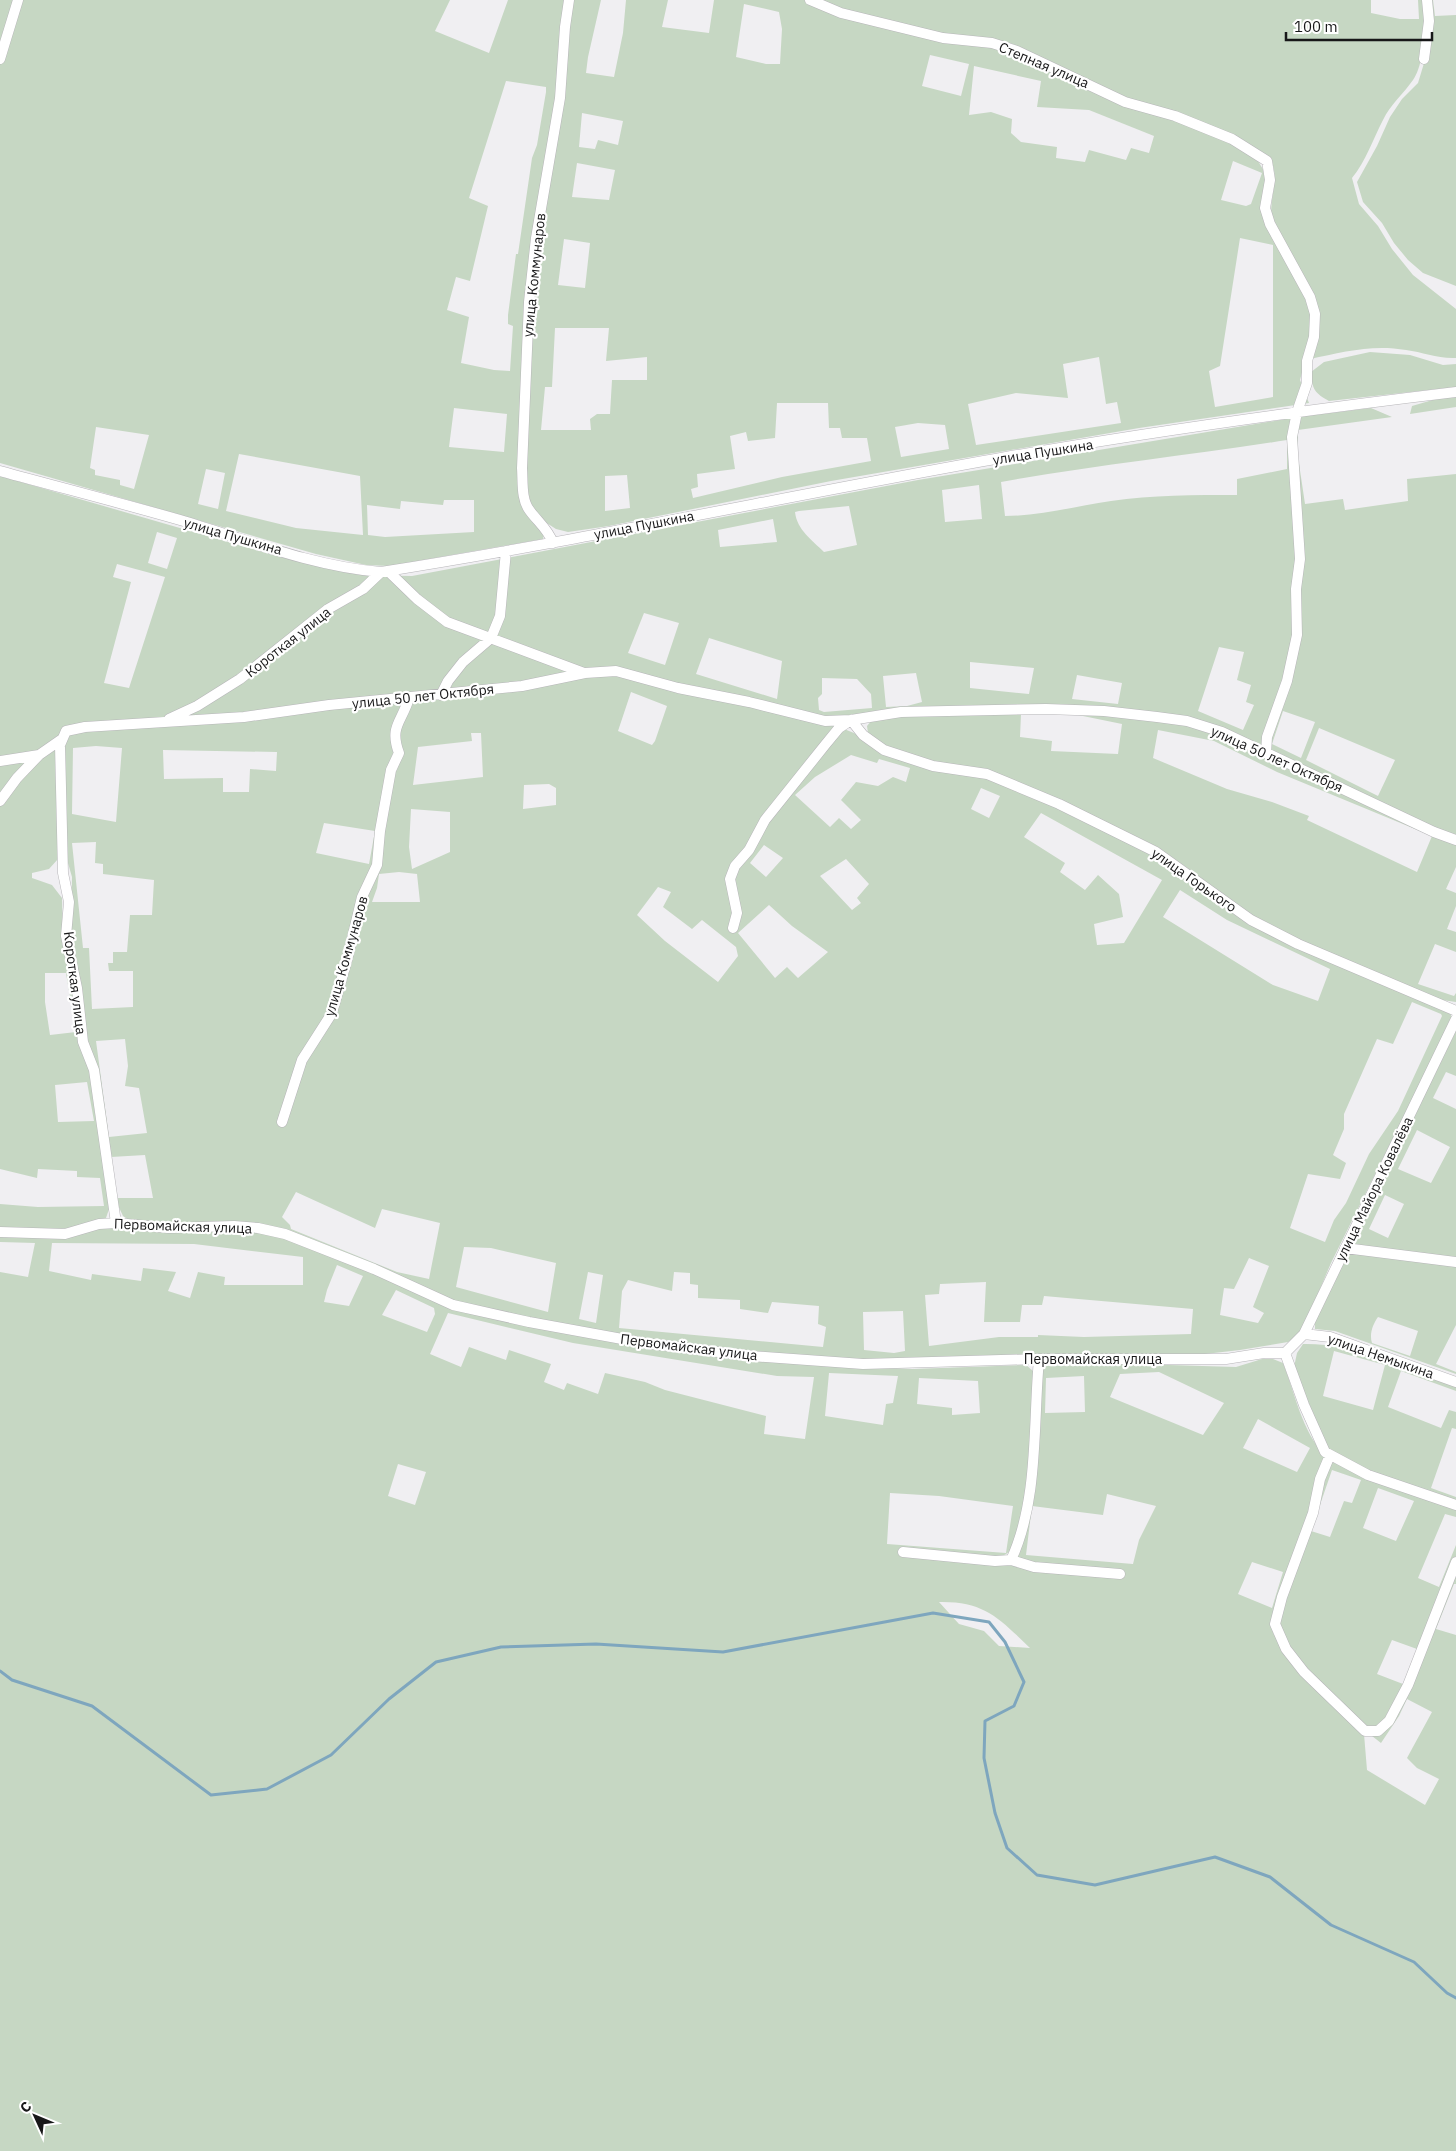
<svg xmlns="http://www.w3.org/2000/svg" width="1456" height="2151" font-family="'IBM Plex Sans',sans-serif">
<style>
.green{fill:#c6d7c3;fill-rule:evenodd}
.lines{fill:none;stroke-linecap:round;stroke-linejoin:round}
.stream{stroke:#7ea6be;stroke-width:3}
.minor-casing{stroke:#b7b6b9;stroke-width:11}
.minor{stroke:#fff;stroke-width:10}
.labels{text-anchor:middle;dominant-baseline:central;stroke-width:4.5;stroke-linejoin:round;paint-order:stroke}
.street-label{font-size:14px;fill:#171718;stroke:#fff}
</style>
<rect width="100%" height="100%" fill="#f0eff2"/>
<path class="green" d="M0,0H450L435,31L489,53L508,0H566L553,124L533,234L520,489L544,534L543,539L389,566L366,565L316,554L0,463ZM506,81L546,87V92L537,145L532,158L518,254H516L508,315V324L513,326L510,371L494,370L461,363L469,317L447,310L456,277L470,281L488,206L469,198ZM454,408L507,414L504,452L449,447ZM96,427L149,435L134,489L120,485V480L95,475V470L90,468ZM239,454L360,476L363,535L296,528L226,511ZM206,469L225,473L218,509L198,504ZM444,500H474V532L385,537L368,535L367,505L400,509L401,501L443,505Z
M572,0H601L588,57L586,73L614,77L623,33L626,0H668L662,27L709,33L714,0H804L849,19L997,48L1231,141L1258,161L1264,171L1266,186L1262,211L1300,285L1312,314L1311,338L1300,380L1309,403L1139,428L831,481L609,526L568,532L556,529L542,520L532,509L526,492L528,366L539,238ZM744,4L779,12L782,29L780,64H766L736,57ZM930,55L969,64L961,96L922,86ZM974,66L1041,81L1037,107L1089,110L1154,136L1149,153L1131,148L1126,160L1089,150L1085,162L1056,158L1057,147L1021,142L1011,133L1012,119L991,112L969,115ZM582,113L623,121L618,145L598,140L595,149L579,147ZM1233,161L1262,173L1251,204L1246,206L1221,200ZM577,163L615,170L609,200L572,197ZM1240,238L1273,245V397L1215,407L1209,371L1220,366ZM564,239L590,243L585,288L558,285ZM555,328H609L606,361L647,357V380H612L610,414H597L590,419L591,430H541L545,387H552ZM1099,357L1106,404L1117,402L1121,423L976,445L968,404L1016,393L1068,398L1063,364ZM777,403H828L829,428H840L842,438H867L871,461L782,477L693,498L691,489L698,487L697,474L735,469L730,436L746,432L748,441L775,438ZM918,423L945,425L949,449L901,457L895,427ZM627,475L630,508L605,511V476Z
M818,0H1371V13L1400,19H1419L1418,0H1423C1427,19 1425,63 1413,80C1404,93 1390,105 1383,120C1373,139 1366,161 1352,178L1359,204L1378,226L1392,249L1413,275L1456,309V358C1438,359 1423,352 1406,350C1373,344 1342,352 1310,359L1318,311L1272,221C1268,200 1281,177 1270,159L1112,93L1013,44L938,33L849,13Z
M1430,0H1433L1435,16L1456,15V286L1423,273L1408,260L1394,243L1382,223L1363,202L1357,182L1377,146L1390,117L1402,99L1418,83L1428,50Z
M1370,352L1410,355L1443,365L1456,364V387L1329,401C1315,393 1312,390 1311,372L1324,362Z
M1456,397V407L1410,414L1412,406L1436,399Z
M1371,408L1392,417L1298,430V457L1305,504L1343,499L1345,510L1408,501L1407,479L1456,474V836L1432,827L1269,751V738L1298,634L1294,436L1298,417ZM1283,711L1315,722L1301,758L1272,744ZM1319,728L1395,760L1378,796L1306,760Z
M1292,418L1290,439L1293,507L1299,561L1295,592V637L1285,681L1265,737V748L1195,720L1133,710L1051,705L935,708L843,718L819,715L728,696L616,668L593,669L591,677L617,674L684,692L834,725L854,733L886,753L913,763L969,774L992,780L1060,807L1154,854L1251,922L1298,946L1450,1012L1452,1019L1331,1263L1305,1324L1296,1336L1288,1342L1240,1350L1205,1354L949,1357L924,1360L849,1359L672,1344L587,1330L503,1313L452,1300L348,1255L262,1224L230,1223L165,1225L132,1222L123,1216L116,1201L96,1067L87,1041L83,1001L71,942L72,877L66,856L63,748L55,749L58,859L49,869L32,873V878L52,885L62,898L63,936L74,989L81,1041L91,1075L109,1209L106,1218C73,1234 35,1229 0,1227V1204L38,1207L104,1206L100,1178L77,1177V1171L38,1169L37,1178L0,1169V476L280,557L360,575L412,576L918,480ZM1287,440V469L1237,479V495C1195,495 1152,495 1111,501C1076,506 1040,516 1005,516L1001,482C1096,465 1192,455 1287,440ZM979,485L982,519L945,522L942,490ZM849,506L857,545L824,552C812,540 797,530 795,512L799,511ZM773,519L777,542L720,547L718,530ZM157,532L177,538L167,569L148,563ZM117,564L165,577L129,688L104,683L131,582L113,577ZM644,613L679,623L665,665L628,653ZM709,638L782,661L777,699L696,674ZM1219,647L1244,652L1237,680L1251,685L1246,702L1254,705L1243,730L1198,711ZM970,662L1034,668L1029,694L970,688ZM916,673L922,702L907,706L886,707L883,676ZM1077,675L1122,683L1118,704L1072,699ZM822,678L857,679L871,694L872,708L824,712L819,710L818,698L822,694ZM631,692L667,706L655,741L652,745L618,731ZM471,733H481L483,777L413,785L418,747L472,741ZM96,746L122,748L116,822L72,814L73,748ZM163,750L277,752L276,771L250,769L249,792H223V778L164,779ZM396,750H400V754L393,770L381,831L378,865L363,896L350,960L334,1013L306,1056L296,1085L294,1100L282,1126L279,1127L301,1059L331,1013L346,959L355,911L361,894L375,864L379,829L390,767L396,756ZM851,755L877,763L879,759L910,768L906,782L893,777L878,786L856,782L841,800L861,820L851,829L839,818L830,827L795,795L815,777ZM549,784L556,788V805L523,809L524,785ZM981,788L1000,796L989,818L971,809ZM411,809L450,812V852L412,869L409,847ZM1041,813L1162,880L1124,943L1097,945L1094,924L1123,917L1119,894L1098,875L1085,890L1060,872L1065,863L1024,837ZM324,823L375,831L369,864L316,853ZM96,842L95,863L103,864V874L154,880L152,915H130L127,952H113V963H108L109,971H133V1007L92,1009L89,948H83L72,843ZM764,845L783,858L766,877L750,863ZM846,859L869,884L857,898L861,903L852,910L820,876ZM399,872L417,874L420,902H372L377,888L379,874ZM658,887L671,892L663,907L692,929L702,920L736,947L738,956L718,982L665,941L637,915ZM1180,890L1227,920L1330,969L1318,1001L1273,985L1163,917ZM769,905L792,926L828,952L798,978L787,967L775,978L738,933ZM45,973H66L76,1032L50,1035L45,1002ZM1412,1002L1441,1014L1442,1016L1398,1111L1369,1154L1346,1203L1334,1220L1325,1242L1290,1228L1308,1174L1340,1179L1346,1163L1333,1155L1344,1129V1114L1377,1039L1393,1044ZM125,1039L128,1066L125,1086L139,1088L147,1133L109,1137L96,1041ZM87,1082L94,1121L58,1122L55,1085ZM145,1155L153,1198H117L111,1157ZM296,1192L375,1228L382,1209L440,1223L429,1279L397,1272L291,1229L290,1225L282,1217ZM464,1247L491,1248L556,1263L548,1312L456,1287ZM1249,1258L1269,1266L1253,1307L1264,1313L1258,1323L1220,1315L1224,1288L1234,1289ZM588,1272L603,1275L596,1323L579,1319ZM674,1272L690,1273V1284L698,1285V1298L740,1300V1309L768,1313L772,1302L819,1306L818,1324L826,1327L823,1347L619,1328L622,1291L628,1280L672,1291ZM986,1282L984,1322H1020L1022,1305H1042L1044,1296L1193,1309L1191,1334L1084,1337L1038,1335V1337H999L929,1346L925,1295L939,1294L940,1284ZM903,1311L905,1351L894,1353L864,1350L863,1312Z
M1049,710L1181,723L1222,736L1456,843V867L1446,889L1456,893V906L1447,929L1456,932V952L1435,944L1418,984L1454,996L1456,993V1002L1442,1000L1341,960L1250,916L1200,881L1032,792L936,764L887,747L868,733L867,726L872,720L905,716ZM1045,713L1078,715L1122,724L1118,754L1051,751L1052,741L1020,737L1021,714ZM1158,730L1214,741L1277,772L1432,836L1417,872L1307,820L1309,816L1272,802L1227,789L1153,758Z
M1456,1031V1076L1446,1072L1433,1098L1456,1109V1260L1352,1247L1353,1241ZM1417,1130L1450,1147L1431,1183L1398,1169ZM1385,1195L1404,1204L1388,1238L1369,1229Z
M100,1226L261,1231L291,1241L503,1320L837,1366L912,1369L1026,1365L1033,1371V1378C1031,1408 1030,1540 1006,1554C993,1563 919,1549 900,1547L899,1554L1012,1563L1020,1552L1033,1485L1041,1369L1045,1366L1135,1364L1236,1367L1262,1359H1273L1283,1363C1295,1393 1302,1432 1325,1455L1312,1512L1273,1623V1633L1282,1647L1364,1734L1367,1770L1425,1805L1439,1779L1417,1768L1407,1758L1432,1712L1407,1699L1399,1716L1381,1743L1372,1736L1380,1734L1456,1568V1584H1454L1436,1629L1456,1635V2151H0V1272L28,1277L35,1243L0,1242V1234L15,1235ZM52,1243L194,1244L303,1257V1285H224L225,1277L198,1272L190,1298L168,1291L176,1272L143,1268L141,1281L92,1274L91,1280L49,1271ZM337,1265L363,1276L349,1306L324,1302L327,1290ZM396,1290L434,1308L435,1314L427,1332L382,1315ZM448,1313L573,1343L777,1376L814,1377L805,1439L764,1434L766,1416L665,1390L645,1382L605,1373L598,1394L567,1383L564,1390L544,1382L551,1364L509,1350L506,1360L469,1347L461,1367L430,1354ZM1159,1372L1224,1403L1203,1435L1110,1397L1120,1374ZM829,1373L898,1376L893,1403L886,1404L883,1425L825,1416ZM1084,1376L1085,1412L1045,1413L1046,1378ZM919,1378L978,1381L980,1413L952,1415V1408L917,1404ZM1258,1419L1310,1448L1297,1472L1243,1448ZM398,1464L426,1472L415,1505L388,1496ZM890,1493L939,1496L1013,1506L1006,1553L887,1544ZM1107,1494L1156,1506L1139,1540L1133,1564L1026,1555L1032,1506L1103,1515ZM1252,1562L1283,1572L1272,1608L1238,1594ZM939,1602C984,1601 999,1618 1030,1648L999,1646L984,1631L959,1624Z
M1351,1252L1456,1265V1325L1436,1364L1456,1372V1374L1335,1331L1315,1329V1322L1345,1257ZM1378,1317L1418,1331L1410,1356L1372,1343C1369,1334 1373,1324 1378,1317Z
M1303,1344C1354,1343 1409,1369 1456,1386V1391L1401,1371L1388,1407L1441,1428L1449,1410L1456,1412V1429L1452,1428L1431,1488L1456,1497V1503C1422,1491 1346,1471 1325,1445L1294,1367L1297,1353ZM1334,1351L1385,1365L1373,1410L1323,1396Z
M1331,1458L1456,1509V1517L1445,1514L1418,1578L1439,1587L1456,1545V1556L1415,1662L1380,1727L1367,1728L1304,1671L1278,1628L1284,1597ZM1332,1470L1361,1480L1352,1503L1344,1501L1330,1537L1311,1531ZM1378,1488L1414,1501L1396,1541L1363,1528ZM1392,1640L1417,1649L1403,1684L1377,1674Z"/>
<g class="lines">
<path class="stream" d="M0,1671L12,1680L92,1706L211,1795L267,1789L331,1755L389,1699L436,1662L501,1647L596,1644L723,1652L933,1613L989,1622L1005,1642L1024,1682L1014,1706L985,1721L984,1758L995,1813L1007,1848L1037,1875L1095,1885L1215,1857L1270,1877L1331,1925L1414,1962L1447,1993L1456,1998"/>
<g class="minor-casing">
<path id="minor" d="M810,0L841,13L943,38L992,43L1017,51L1125,102L1175,116L1232,139L1267,161L1270,180L1265,208L1270,224L1310,297L1315,314L1314,337L1307,361V383L1297,412L1292,437L1300,559L1296,589L1297,635L1287,681L1267,737L1266,753
M0,59L18,0
M1424,59L1429,21L1427,0
M0,471C62,488 125,504 187,522C249,541 316,567 381,572C590,539 797,494 1006,457C1155,431 1306,410 1456,392
M553,543C548,529 538,522 530,511C521,500 523,482 522,468L529,302L536,238L560,98L565,27L569,0
M388,571L417,599L447,622L584,673
M441,695L448,681L463,662L491,638L500,616L506,551
M169,719L197,706L240,679L328,609L363,589L381,572
M0,761L39,755L62,739
M0,801L17,778L39,755
M733,928L737,913L730,879L735,866L749,850L765,820L825,745L839,728L851,720L863,735L884,750L933,766L987,774L1059,804L1156,852L1251,920L1298,944L1456,1011
M282,1122L302,1060L332,1013L347,960L362,897L377,865L380,831L391,770L399,753C389,726 402,722 409,698
M116,1223L94,1070L83,1042L77,988L66,936L69,902L63,873L60,745L66,731L85,727L244,717L329,705L522,686L585,673L616,671L678,688L749,702L825,721L851,720L901,712L1046,709L1104,711L1157,717L1187,721L1222,732L1434,832L1456,840
M0,1232L65,1234L99,1224L116,1223L169,1228L234,1226L258,1228L285,1234L374,1269L453,1305L529,1322L644,1343L751,1356L863,1364L1039,1359H1226L1264,1353H1285L1304,1405L1325,1452L1368,1475L1456,1505
M1345,1248L1456,1262
M1304,1334L1330,1337L1456,1382
M1285,1353L1304,1334L1456,1019
M1330,1455L1320,1479L1313,1513L1282,1597L1275,1624L1286,1649L1304,1672L1365,1731H1378L1389,1721L1408,1685L1456,1562
M903,1552L995,1561L1011,1560L1034,1567L1120,1574
M1011,1560C1039,1500 1033,1423 1039,1359"/>
</g>
<use href="#minor" class="minor"/>
</g>
<g class="labels">
<g class="street-label">
<text transform="translate(1044 65) rotate(23)">Степная улица</text>
<text transform="translate(534 275) rotate(-84)">улица Коммунаров</text>
<text transform="translate(1043 452) rotate(-9)">улица Пушкина</text>
<text transform="translate(644 525) rotate(-11)">улица Пушкина</text>
<text transform="translate(233 536) rotate(16)">улица Пушкина</text>
<text transform="translate(288 642) rotate(-38)">Короткая улица</text>
<text transform="translate(423 696) rotate(-6)">улица 50 лет Октября</text>
<text transform="translate(1277 759) rotate(24)">улица 50 лет Октября</text>
<text transform="translate(1194 880) rotate(35)">улица Горького</text>
<text transform="translate(346 956) rotate(-74)">улица Коммунаров</text>
<text transform="translate(75 983) rotate(83)">Короткая улица</text>
<text transform="translate(1374 1189) rotate(-64)">улица Майора Ковалёва</text>
<text transform="translate(183 1226) rotate(2)">Первомайская улица</text>
<text transform="translate(689 1347) rotate(7)">Первомайская улица</text>
<text transform="translate(1381 1356) rotate(19)">улица Немыкина</text>
<text x="1093" y="1359">Первомайская улица</text>
</g>
</g>
<g transform="translate(35 2116) rotate(314)" stroke="#ffffff" stroke-width="4" paint-order="stroke">
<path d="M0-4L9 19L0 12L-9 19Z" fill="#171718"/>
<text y="-8" font-size="14" font-weight="bold" text-anchor="middle" fill="#171718">С</text>
</g>
<path d="M1286 32v8h146v-8" fill="none" stroke="#171718" stroke-width="2.5"/>
<text x="1294" y="32" font-size="15" fill="#171718" stroke="#ffffff" stroke-width="4" paint-order="stroke">100 m</text>
</svg>
